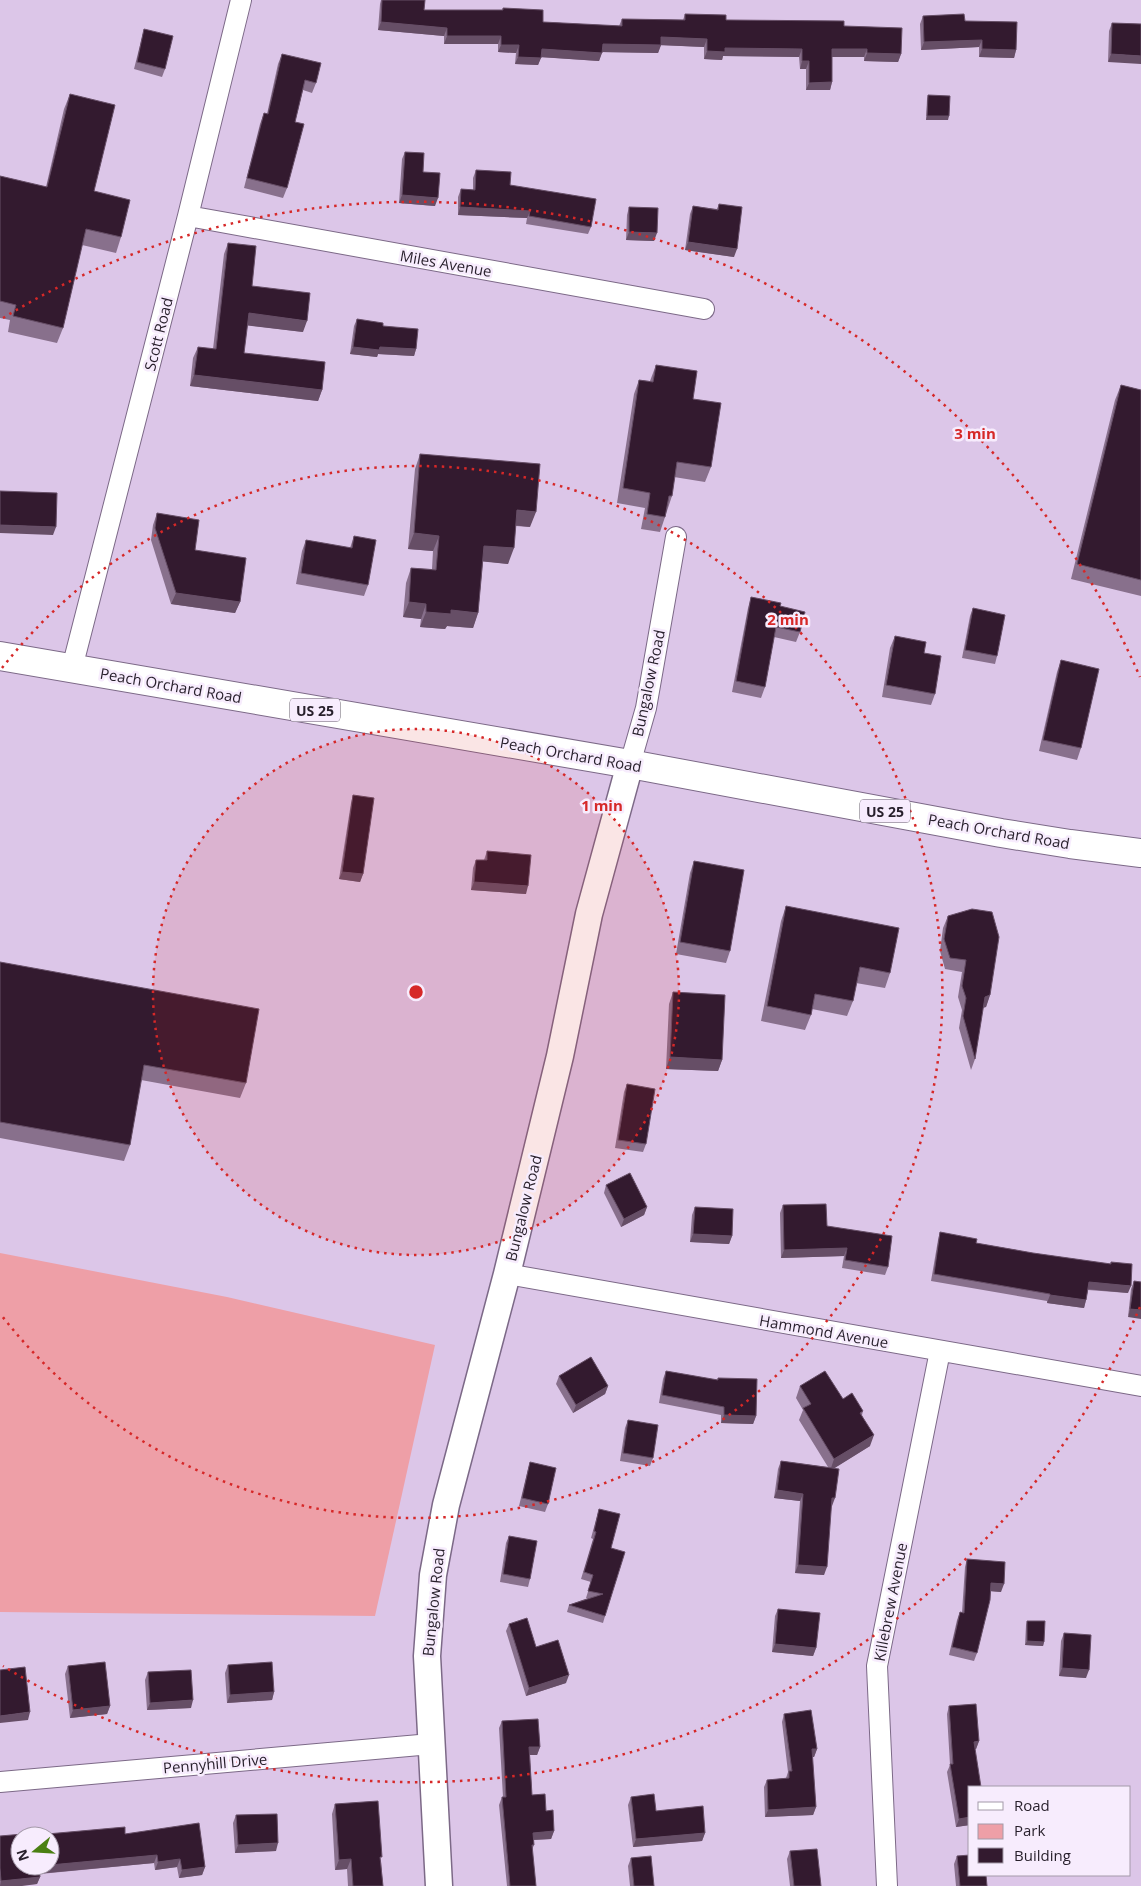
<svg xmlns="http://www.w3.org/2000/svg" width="1141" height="1886" font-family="'Open Sans',sans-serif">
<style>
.green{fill:#ee9fa7}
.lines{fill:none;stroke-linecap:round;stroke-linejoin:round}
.minor-casing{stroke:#7c6987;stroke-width:22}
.tertiary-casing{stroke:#7c6987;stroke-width:29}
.primary-casing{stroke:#7c6987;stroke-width:30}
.minor{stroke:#fff;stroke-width:20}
.tertiary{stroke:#fff;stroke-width:26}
.primary{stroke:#fff;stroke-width:28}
.wall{fill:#88708c}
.shaded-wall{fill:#664e66}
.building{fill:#331a2f;stroke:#664e66}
.ring{fill:none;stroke:#d62828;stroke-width:2.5;stroke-dasharray:2.5 5}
.labels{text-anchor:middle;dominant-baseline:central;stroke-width:5;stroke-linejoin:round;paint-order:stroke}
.shield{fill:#f7ecfd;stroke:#655c6a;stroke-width:1}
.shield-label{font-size:14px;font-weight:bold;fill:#271f2b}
.street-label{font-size:15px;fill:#271f2b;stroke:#f7ecfd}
.centre{fill:#d62828;stroke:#f7ecfd;stroke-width:2.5}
.ring-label{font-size:15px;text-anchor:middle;font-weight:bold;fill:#d62828;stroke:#f7ecfd;stroke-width:5;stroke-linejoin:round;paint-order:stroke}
</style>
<rect width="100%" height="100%" fill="#dcc6e8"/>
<path class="green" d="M0,1253L227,1297L435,1345L375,1616L0,1612Z"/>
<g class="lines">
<g class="minor-casing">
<path id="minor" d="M188,216L704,309
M72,668L188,216L241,0
M630,764L646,708L676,537
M507,1274L1141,1386
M0,1782L431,1744
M887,1886L877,1666L940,1351"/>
</g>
<g class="tertiary-casing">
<path id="tertiary" d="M439,1886L427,1656L433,1575L446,1505L507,1274L560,1056L589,914L630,764"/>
</g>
<g class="primary-casing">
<path id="primary" d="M0,656L630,764L1001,833L1070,844L1141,853"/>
</g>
<use href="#minor" class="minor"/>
<use href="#tertiary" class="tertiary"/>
<use href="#primary" class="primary"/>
</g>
<path class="wall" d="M381,0H425L424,10H502L503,8L543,22L619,26L622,19L683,20L685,14L726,20L844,26L901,54L898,62L864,61V57H832V82L830,90H806V69H800L799,57L723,56L722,60L704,59V47L661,45L658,53L602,52L599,61L541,57L538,65L515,64L516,53L498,52V44H444V36L378,30L380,4Z
M923,16L965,21L1016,50L1014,58L979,57V47L921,50L920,24Z
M1112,23L1141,24L1108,62L1109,31Z
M144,29L165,69L162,77L134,69Z
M282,54L316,83L312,93L303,90L295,122L287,188L283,198L244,188L260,124L264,113L267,114L278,64Z
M70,94L94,191L121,237L116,253L82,245L63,328L57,343L8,332L10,320L0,318V176L46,187L64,109Z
M928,95L948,120H926L927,99Z
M405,152L423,172L435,206L399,203L402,159Z
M476,170L510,185L591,227L588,234L526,224L527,218L458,215V197L461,189L473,190V178Z
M719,204L734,257L685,250L690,214L693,206L717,209Z
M629,207L654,241L626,240L627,215Z
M228,243L252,286L303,332L247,325L244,353L322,390L318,401L190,386L193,358L198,347L213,349L224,254Z
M357,319L383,326L416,349L414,356L378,354L377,357L350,354L354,326Z
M656,365L693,399L711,467L705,482L674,477L672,496L660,532L641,529L645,508L617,503L634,394L639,380L650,381Z
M1121,385L1141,390V596L1071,579L1115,400Z
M420,454L530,527L516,526L508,564L483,561L478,613L473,628L447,626L445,629L420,627L421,619L403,617L406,583L411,568L432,569L433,551L408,549L415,469Z
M157,513L195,550L240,602L235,613L171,604L151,540L153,525Z
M354,536L368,585L364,596L296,584L302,551L306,540L350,548Z
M751,597L780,606L800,632L796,642L774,637L765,687L761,698L732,692L748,608Z
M973,608L997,656L995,664L962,658L970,616Z
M895,636L924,653L935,694L931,705L882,697L890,648Z
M1061,660L1081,748L1077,760L1039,751L1057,672Z
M353,795L363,874L360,882L339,879L351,803Z
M487,851L526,894L471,890L473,868L476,860H484Z
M694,861L730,951L726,963L676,954L690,873Z
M786,906L890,973L885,988L856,983L853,1001L847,1016L812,1009L811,1015L805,1030L761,1021L781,921Z
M948,916L990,995L986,1007L983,1008L975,1059L971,1070L959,1028L962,1010L958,997L962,972L945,969L940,951L943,928Z
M0,962L246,1083L240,1098L141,1080L130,1145L124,1161L0,1138Z
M673,992L722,1060L718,1071L666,1069L669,1004Z
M627,1084L646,1144L643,1152L615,1148L624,1092Z
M606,1185L647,1207L644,1215L621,1227L604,1193Z
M783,1205L827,1226L888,1267L885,1275L842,1268L844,1256L781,1258L780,1213Z
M695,1207L732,1236L729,1244L690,1242L692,1215Z
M940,1232L976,1243L1033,1253L1110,1264L1111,1262L1128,1293L1088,1290L1086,1300L1084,1308L1047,1303V1301L931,1281L938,1240Z
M1134,1281L1141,1282L1128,1317L1131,1289Z
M666,1371L717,1380L718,1378L756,1416L753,1424L721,1423V1415L659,1403L663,1379Z
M559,1376L608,1386L605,1394L573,1413L556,1384Z
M800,1386L843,1399L863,1411L862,1415L870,1446L834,1468L832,1506H831L824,1575L795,1573L800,1501L774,1498L778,1469L781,1461L828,1467L799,1420L803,1410L796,1398Z
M628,1420L653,1458L650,1466L620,1461L625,1428Z
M530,1462L548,1504L545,1512L519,1506L528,1469Z
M599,1509L611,1548L605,1616L603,1623L567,1612L569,1605L588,1598H586L591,1582L581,1579L593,1539L591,1538Z
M509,1536L530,1579L528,1587L500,1582L506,1543Z
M967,1559L1001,1592L991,1591L977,1653L974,1661L949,1655L957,1620L960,1612H962L965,1567Z
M778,1609L816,1648L813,1656L772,1652L775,1616Z
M1027,1621L1044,1642L1043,1646L1025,1645L1026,1625Z
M509,1624L536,1647L566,1683L526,1696L506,1631Z
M1064,1633L1086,1678L1059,1676L1061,1641Z
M228,1665L274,1692L272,1700L227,1703L225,1673Z
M68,1666L110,1706L107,1714L70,1718L65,1674Z
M148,1672L191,1708L147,1710L145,1680Z
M949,1706L979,1741L976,1749H975L970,1787V1825L956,1827L947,1772L950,1765L947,1714Z
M784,1714L817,1749L814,1757H812L816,1807L813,1815L765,1817L764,1787L767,1780L786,1778L788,1772L782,1722Z
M502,1721L540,1747L537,1755H530L532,1795L546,1811L554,1831L551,1839L534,1840V1845L532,1850L536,1886H507L499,1805L502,1797H503L499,1728Z
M631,1797L656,1811L705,1833L702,1841L633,1847L628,1805Z
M335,1804L381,1861L383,1886H348L347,1869L335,1870L332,1814Z
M236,1815L276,1851L235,1853L233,1823Z
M125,1834L205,1867L202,1875L179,1878L177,1867L155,1870L154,1863L40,1874V1877L37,1884L0,1886V1836Z
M790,1851L821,1886H790L787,1859Z
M957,1856L987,1886H956L954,1864Z
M631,1858L654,1886H630L628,1866Z"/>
<path class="shaded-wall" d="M381,22L447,28L444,36L378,30Z
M447,36H501L498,44H444Z
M661,37L707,39L704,47L658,45Z
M982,40L979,47L921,50L924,42Z
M603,44L661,45L658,53L600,52Z
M501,45H519L516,53L498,52Z
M725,48L802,49L799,57L723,56L722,60L704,59L707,51Z
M542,49L602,53L599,61L539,57Z
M832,49H867L864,57H829Z
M982,49L1016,50L1014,58L979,57Z
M867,53L901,54L898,62L864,61Z
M1111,54L1141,56V64L1108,62Z
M518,57L541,58L538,65L515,64Z
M802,61H809L806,69H800Z
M832,82L830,90H806L809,83Z
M927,116H949L948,120H926Z
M402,195L438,198L435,206L399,203Z
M460,207L530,211L527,218L458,215Z
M629,232L657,233L654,241L626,240Z
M688,242L737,249L734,257L685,250Z
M249,313L307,321L303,332L244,325Z
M353,347H380L416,349L414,356L378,354L377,357L350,354Z
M194,375L322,390L318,401L190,386Z
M517,510L536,512L530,527L512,525Z
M0,525L56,527L53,535L0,533Z
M414,533L439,536L433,551L408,549Z
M484,546L514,548L508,564L478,561Z
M176,593L240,602L235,613L171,604Z
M409,602L426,604L421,619L403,617Z
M451,610L478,613L473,628L447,626L445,629L420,627L426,612Z
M342,872L363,874L360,882L339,879Z
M474,882L528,886L526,894L471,890Z
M990,995L986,1007L980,1008L985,997Z
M670,1057L722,1060L718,1071L666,1069Z
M647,1207L644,1215L621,1227L624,1219Z
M693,1234L732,1236L729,1244L690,1242Z
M847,1248L844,1256L781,1258L784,1250Z
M1089,1282L1131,1286L1128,1293L1086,1289Z
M1050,1295L1086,1300L1084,1308L1047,1303Z
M1130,1309L1141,1310V1319L1128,1317Z
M608,1386L605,1394L573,1413L576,1405Z
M724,1415L756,1416L753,1424L721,1423Z
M874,1435L870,1446L830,1471L834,1459Z
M777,1490L803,1494L800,1501L774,1498Z
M832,1498H835L832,1506L829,1505Z
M798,1565L827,1567L824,1575L795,1573Z
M991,1583L1004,1584L1001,1592L988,1591Z
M1027,1641L1044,1642L1043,1646L1025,1645Z
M775,1644L816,1648L813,1656L772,1652Z
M1062,1668L1089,1670L1086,1678L1059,1676Z
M569,1675L566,1683L526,1696L529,1688Z
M274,1692L272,1700L227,1703L230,1695Z
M193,1700L191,1708L147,1710L150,1703Z
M110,1706L107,1714L70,1718L73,1710Z
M30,1712L28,1720L0,1723V1716Z
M979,1741L976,1749L971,1750L974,1742Z
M529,1747H540L537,1755H526Z
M812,1749H817L814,1757H809Z
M816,1807L813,1815L765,1817L768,1810Z
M970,1817V1825L956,1827L959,1819Z
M554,1831L551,1839L530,1840L533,1833Z
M705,1833L702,1841L633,1847L636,1839Z
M278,1843L276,1851L235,1853L238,1845Z
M157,1855L154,1863L36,1874L39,1866Z
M180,1859L177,1867L155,1870L158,1862Z
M351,1859L347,1869L335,1870L339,1860Z
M205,1867L202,1875L179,1878L182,1870Z
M40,1877L37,1884L22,1886H0L1,1881Z"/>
<path class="building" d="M382,0H425L424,10H503V8L543,10V22L622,26V19L685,20V14L726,15V20L844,21V26L902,28L901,54L867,53V49H832V82L809,83V61H802V49L725,48V52L707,51V39L661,37V45L603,44L602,53L542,49L541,58L518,57L519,45H501V36H447V28L381,22Z
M964,14L965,21L1017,22L1016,50L982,49V40L924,42L923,16Z
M1112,23L1141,24V56L1111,54Z
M144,29L173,36L165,69L137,62Z
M282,54L321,63L316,83L305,80L295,122L304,124L287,188L247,178L264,113L268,114Z
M70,94L115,105L94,191L130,200L121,237L86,229L63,328L13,316L16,305L0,301V176L47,187Z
M928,95L950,96L949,116H927Z
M405,152L424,153L423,172L440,173L438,198L402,195Z
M476,170L511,172L510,185L596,199L591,227L529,216L530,211L460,207L461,189L475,190Z
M719,204L742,207L737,249L688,242L693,206L718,210Z
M629,207L658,208L657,233L629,232Z
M228,243L256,246L252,286L310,293L307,321L249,313L244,353L325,362L322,390L194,375L198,347L216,349Z
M357,319L383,323V326L418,329L416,349L380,347L379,350L353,347Z
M656,365L697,371L693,399L721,403L711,467L677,462L672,496H669L665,517L647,514L650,493L623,488L639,380L653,382Z
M1121,385L1141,390V580L1077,564Z
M420,454L540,464L536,512L517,510L514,548L484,546L478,613L451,610V614L426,612V604L409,602L411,568L436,570L439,536L414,533Z
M0,491L57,493L56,527L0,525Z
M157,513L199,520L195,550L246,558L240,602L176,593L155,528Z
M354,536L376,540L368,585L301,573L306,540L352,548Z
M751,597L781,603L780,606L805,612L800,632L776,627L765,687L736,681Z
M973,608L1005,615L997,656L965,650Z
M895,636L926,642L924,653L941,656L935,694L886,685Z
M1061,660L1099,669L1081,748L1043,740Z
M353,795L374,798L363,874L342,872Z
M487,851L531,855L528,886L474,882L476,860H487Z
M694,861L744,870L730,951L680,942Z
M786,906L899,928L890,973L860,967L853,1001L815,994L811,1015L767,1006Z
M972,909L992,912L999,937L990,995L985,997L975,1059L963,1016L966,998L962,986L966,960L950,958L944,939L948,916Z
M0,962L259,1009L246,1083L144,1065L130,1145L0,1122Z
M673,992L725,995L722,1060L670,1057Z
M627,1084L655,1089L646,1144L618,1140Z
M630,1173L647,1207L624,1219L606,1185Z
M826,1204L827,1226L892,1236L888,1267L845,1260L847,1248L784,1250L783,1205Z
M695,1207L733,1209L732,1236L693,1234Z
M940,1232L977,1239L976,1243L1033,1253L1111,1264V1262L1132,1264L1131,1286L1089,1282L1086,1300L1050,1295V1294L934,1274Z
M1134,1281L1141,1282V1310L1130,1309Z
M591,1357L608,1386L576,1405L559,1376Z
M666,1371L718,1380V1378L757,1379L756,1416L724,1415V1407L662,1395Z
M825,1371L843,1399L852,1393L863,1411L860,1413L874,1435L834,1459L803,1408L811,1404L800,1386Z
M628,1420L658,1425L653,1458L623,1453Z
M781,1461L839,1469L835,1498H832L827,1567L798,1565L803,1494L777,1490Z
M530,1462L556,1468L548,1504L522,1498Z
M599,1509L620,1514L611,1548L625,1552L605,1616L569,1605L603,1594L588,1591L593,1575L584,1572L596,1532L594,1531Z
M509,1536L537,1541L530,1579L503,1574Z
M967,1559L1005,1562L1004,1584L991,1583L990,1600L977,1653L952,1647L960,1612L964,1613Z
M778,1609L820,1613L816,1648L775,1644Z
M527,1618L536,1647L558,1640L569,1675L529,1688L509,1624Z
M1027,1621H1045L1044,1642L1027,1641Z
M1064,1633L1091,1635L1089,1670L1062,1668Z
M105,1662L110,1706L73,1710L68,1666Z
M272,1662L274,1692L230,1695L228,1665Z
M25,1667L30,1712L0,1716V1670Z
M191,1670L193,1700L150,1703L148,1672Z
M976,1704L979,1741L974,1742L981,1787H970V1817L959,1819L950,1764H953L949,1706Z
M811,1710L817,1749H812L816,1807L768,1810L767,1780L789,1778V1771H792L784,1714Z
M538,1719L540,1747H529L532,1795L545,1794L546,1811L553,1810L554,1831L533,1833L534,1845H532L536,1886H510L502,1797H506L502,1721Z
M654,1794L656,1811L703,1806L705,1833L636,1839L631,1797Z
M378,1801L382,1857H380L383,1886H353L351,1859L339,1860L335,1804Z
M277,1814L278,1843L238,1845L236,1815Z
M199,1823L205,1867L182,1870L180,1859L158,1862L157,1855L50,1865V1836H20V1866H44H39L40,1877L1,1881L0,1868V1836L35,1833L36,1835L125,1827V1834Z
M817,1849L821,1886H794L790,1851Z
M970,1855V1875H986L987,1886H960L957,1856Z
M651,1856L654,1886H634L631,1858Z"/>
<circle cx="416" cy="992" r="263" fill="#d62828" fill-opacity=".12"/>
<g class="ring">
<circle cx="416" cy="992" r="263"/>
<path d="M2 668A526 526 0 1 1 2 1316"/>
<path d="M1140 1307A790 790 0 0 1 3 1666M3 318A790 790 0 0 1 1140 677"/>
</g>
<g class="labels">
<g class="shield">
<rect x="290" y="698.5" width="50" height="23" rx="4"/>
<rect x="860" y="799.5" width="50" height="23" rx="4"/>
</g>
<g class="shield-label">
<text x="315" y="710">US 25</text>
<text x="885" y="811">US 25</text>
</g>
<g class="street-label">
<text transform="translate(446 263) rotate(10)">Miles Avenue</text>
<text transform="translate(158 334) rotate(-76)">Scott Road</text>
<text transform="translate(648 683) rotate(-78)">Bungalow Road</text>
<text transform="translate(171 685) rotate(10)">Peach Orchard Road</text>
<text transform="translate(571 754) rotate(10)">Peach Orchard Road</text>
<text transform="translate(999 831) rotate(10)">Peach Orchard Road</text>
<text transform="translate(523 1208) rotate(-76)">Bungalow Road</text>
<text transform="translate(824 1331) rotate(10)">Hammond Avenue</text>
<text transform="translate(433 1602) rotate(-84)">Bungalow Road</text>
<text transform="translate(890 1602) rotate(-79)">Killebrew Avenue</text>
<text transform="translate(215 1763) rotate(-5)">Pennyhill Drive</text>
</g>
</g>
<circle cx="416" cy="992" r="8" class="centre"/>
<g class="ring-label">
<text x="975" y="439">3 min</text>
<text x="788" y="625">2 min</text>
<text x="602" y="811">1 min</text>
</g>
<rect x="968" y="1786" width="162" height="90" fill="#f7ecfd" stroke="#a49aa9"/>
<rect x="978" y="1802" width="25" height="8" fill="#ffffff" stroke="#a49aa9"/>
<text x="1014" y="1811" font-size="15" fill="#271f2b">Road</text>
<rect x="978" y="1824" width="25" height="15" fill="#ee9fa7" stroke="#a49aa9"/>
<text x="1014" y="1836" font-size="15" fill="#271f2b">Park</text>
<rect x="978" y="1848" width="25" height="15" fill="#331a2f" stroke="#a49aa9"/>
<text x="1014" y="1861" font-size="15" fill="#271f2b">Building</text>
<g transform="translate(35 1851) rotate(252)"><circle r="24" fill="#f7ecfd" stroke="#a49aa9"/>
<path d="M0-4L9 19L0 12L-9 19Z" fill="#4a7f12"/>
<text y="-8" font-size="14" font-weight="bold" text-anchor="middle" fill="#271f2b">N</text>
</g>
</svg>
